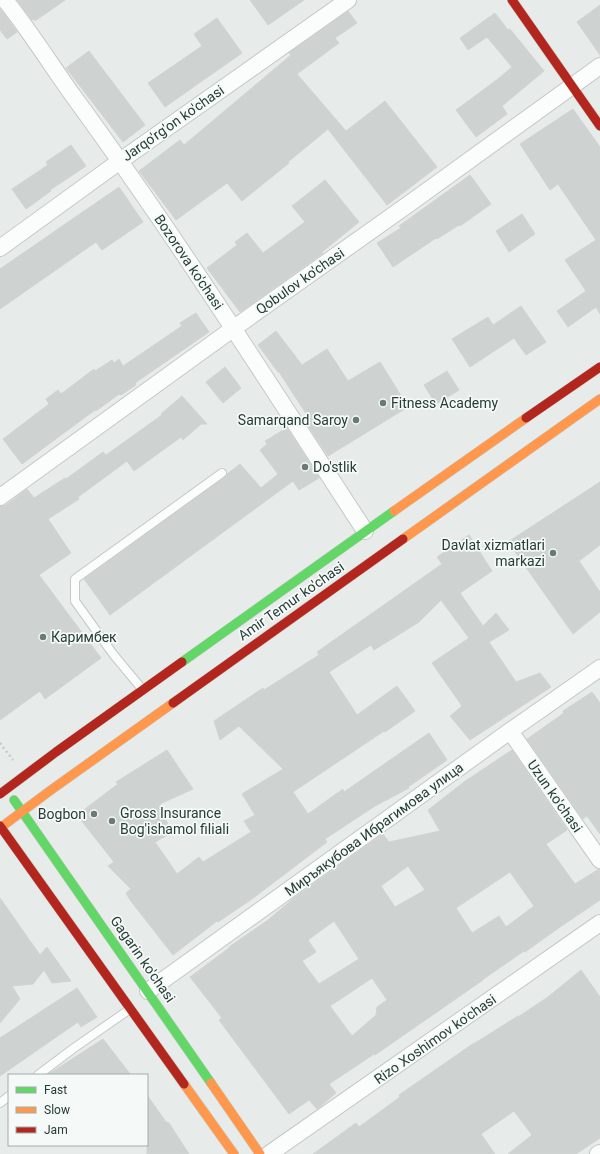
<svg xmlns="http://www.w3.org/2000/svg" width="600" height="1154" font-family="Roboto,sans-serif">
<style>
.building{fill:#ced2d0;stroke:#d0d4d2;fill-rule:evenodd}
.lines{fill:none;stroke-linecap:round;stroke-linejoin:round}
.lane-casing{stroke:#c4c8c6;stroke-width:10}
.street-casing{stroke:#c4c8c6;stroke-width:18}
.fast-casing{stroke:#c3c8c6;stroke-width:10}
.slow-casing{stroke:#c3c8c6;stroke-width:10}
.jam-casing{stroke:#c3c8c6;stroke-width:10}
.path{stroke:#c3cac7;stroke-width:2.5;stroke-dasharray:2 3;stroke-linecap:butt}
.lane{stroke:#fbfcfc;stroke-width:8}
.street{stroke:#fbfcfc;stroke-width:16}
.fast{stroke:#63d668;stroke-width:9}
.slow{stroke:#ff974d;stroke-width:9}
.jam{stroke:#b3261e;stroke-width:9}
.poi-dot{fill:#6a7a74;stroke:#f5f9f7;stroke-width:1.5}
.labels{text-anchor:middle;dominant-baseline:central;stroke-width:3.5;stroke-linejoin:round;paint-order:stroke}
.street-label{font-size:14px;fill:#263d35;stroke:#f5f9f7}
.poi-label{font-size:14px;fill:#263d35;stroke:#f5f9f7;text-anchor:start}
</style>
<rect width="100%" height="100%" fill="#e7ebe9"/>
<path class="building" d="M17,0H65L35,21L34,19L32,20Z
M250,0H304L268,25Z
M600,5V55L577,22Z
M0,9L17,32L7,39L0,30Z
M348,11L357,23L335,38L339,43L297,74L346,131L385,101L437,167L387,205L328,129L288,162L289,163L242,201L227,183L176,220L139,171L180,140L184,145L291,55L289,53Z
M495,13L508,30L510,29L544,71L502,106L507,114L476,137L456,110L498,79L512,67L487,37L468,50L460,38Z
M217,18L242,53L165,107L148,83L202,46L194,34Z
M89,51L145,125L123,142L66,68Z
M573,109L600,147V314L596,307L568,327L557,311L586,291L565,260L596,240L558,184L550,190L520,144Z
M71,145L86,166L50,190L51,191L26,209L12,189L48,165L46,162Z
M470,175L491,204L460,226L459,225L437,239L436,238L393,267L377,243L401,228L399,226Z
M325,180L359,222L322,252L323,253L240,312L207,268L237,245L235,242L247,233L263,253L305,222L292,206Z
M119,187L143,222L102,250L96,242L0,309V269Z
M522,214L535,234L509,252L496,231Z
M521,306L546,342L526,355L514,338L470,367L452,339L488,317L493,325Z
M196,313L209,332L135,383L136,385L121,395L119,394L96,411L95,410L22,464L3,439L49,404L46,399L58,390L61,394L94,369L95,371L112,360L114,363L119,359L123,366L182,326L180,323Z
M276,331L302,365L327,349L348,381L380,362L408,407L328,456L303,418L307,415L279,372H278L258,345Z
M225,367L241,388L223,403L206,382Z
M447,371L459,390L436,404L424,385Z
M182,396L207,424H201L183,440L181,437L134,471L127,461L78,497L79,499L48,519L71,553L39,575L101,658L45,699L40,691L0,720V506L6,505L27,489L34,498L65,478L66,479L103,452L106,455L162,415L161,414Z
M287,428L319,478L299,490L293,481L110,615L84,579L225,477L227,474L240,464L261,488L278,474L260,450L267,444L265,441Z
M600,482V545L579,561L600,592V612L573,634L508,542Z
M469,535L492,571L460,593L483,626L496,613L509,630L489,642L516,682L540,673L551,687L470,740L450,716L462,706L432,663L469,638L441,600L419,622L374,650L371,645L329,672L357,715L397,686L415,711L385,732L384,731L293,792L308,814L343,789L344,792L429,733L447,760L408,787L409,788L375,806L325,839L327,842L252,899L218,922L217,921L173,955L130,900L126,893L131,889L108,866L114,862L77,815L118,784L116,782L167,750L193,789L160,804L171,833L155,842L177,874L199,857L203,862L251,832L244,821L255,815L242,794L283,769L239,726L220,740L214,721L263,688L264,690L319,655L317,652L442,564L437,557Z
M592,692L600,703V834L587,816L583,819L527,739L530,737L564,713L563,711Z
M512,750L567,830L546,844L575,884L599,869H600V900L560,927L525,952L524,951L482,980H483L375,1055L374,1054L329,1084L336,1093L317,1109L309,1100L289,1114L219,1020L222,1018L190,977L229,948V947L268,920L294,898L383,834L389,842L440,831L428,810L464,782ZM408,866L425,890L395,907L381,886ZM510,872L534,906L506,927L499,916L472,933L456,908ZM334,921L359,959L319,984L302,961L316,952L308,940ZM372,978L387,1000L377,1007L376,1015L352,1036L330,1006Z
M0,898L40,955L47,947L71,981L52,983L44,970L33,984L12,986L20,999L0,1023Z
M581,970L600,997V1138L576,1154H508L532,1135L514,1111L481,1134L495,1154H313L356,1123L359,1127L400,1097L399,1095L474,1043H475L518,1016V1017L548,997Z
M77,988L97,1017L81,1027L78,1022L0,1076V1038Z
M103,1039L131,1075H47L72,1059Z
M147,1095L166,1122L169,1123L189,1154H147Z"/>
<g class="lines">
<g class="lane-casing">
<path id="lane" d="M142,689L113,654L75,601V579L222,473
M38,1075L74,1048L130,1009
M0,1103L9,1096"/>
</g>
<g class="street-casing">
<path id="street" d="M5,0C30,31 51,65 74,97C177,238 270,385 365,531
M0,248L120,161L348,0
M0,497L234,328L413,201L600,66
M510,731L600,860
M148,991L510,731L600,668
M269,1154L600,923
M598,1154L600,1153"/>
</g>
<g class="fast-casing">
<path id="fast" d="M182,662L394,511
M14,800L211,1083"/>
</g>
<g class="slow-casing">
<path id="slow" d="M394,511L526,418
M403,539L600,399
M0,828L51,790L173,703
M211,1083L260,1154
M184,1084L234,1154"/>
</g>
<g class="jam-casing">
<path id="jam" d="M512,0L600,126
M526,418L600,367
M173,703L403,539
M0,794L56,752L182,662
M0,826L184,1084"/>
</g>
<path class="path" d="M0,743L13,760"/>
<use href="#lane" class="lane"/>
<use href="#street" class="street"/>
<use href="#fast" class="fast"/>
<use href="#slow" class="slow"/>
<use href="#jam" class="jam"/>
</g>
<g class="poi-dot">
<circle cx="383" cy="403" r="4"/>
<circle cx="356" cy="420" r="4"/>
<circle cx="305" cy="467" r="4"/>
<circle cx="553" cy="553" r="4"/>
<circle cx="43" cy="637" r="4"/>
<circle cx="94" cy="814" r="4"/>
<circle cx="112" cy="821" r="4"/>
</g>
<g class="labels">
<g class="street-label">
<text transform="translate(173 123) rotate(-35)">Jarqo'rg'on ko'chasi</text>
<text transform="translate(189 262) rotate(56)">Bozorova ko'chasi</text>
<text transform="translate(300 281) rotate(-35)">Qobulov ko'chasi</text>
<text transform="translate(291 601) rotate(-35)">Amir Temur ko'chasi</text>
<text transform="translate(555 796) rotate(55)">Uzun ko'chasi</text>
<text transform="translate(374 829) rotate(-36)">Миръякубова Ибрагимова улица</text>
<text transform="translate(143 959) rotate(55)">Gagarin ko'chasi</text>
<text transform="translate(435 1039) rotate(-35)">Rizo Xoshimov ko'chasi</text>
</g>
<g class="poi-label">
<text x="391" y="403">Fitness Academy</text>
<text x="348" y="420" text-anchor="end">Samarqand Saroy</text>
<text x="313" y="467">Do'stlik</text>
<text x="545" y="545" text-anchor="end">Davlat xizmatlari<tspan x="545" dy="16">markazi</tspan></text>
<text x="51" y="637">Каримбек</text>
<text x="120" y="813">Gross Insurance<tspan x="120" dy="16">Bog'ishamol filiali</tspan></text>
<text x="86" y="814" text-anchor="end">Bogbon</text>
</g>
</g>
<rect x="8" y="1074" width="140" height="72" fill="#f5f9f7" stroke="#a2aea9"/>
<rect x="16" y="1087" width="20" height="6" fill="#63d668" stroke="#a2aea9"/>
<text x="44" y="1094" font-size="12" fill="#263d35">Fast</text>
<rect x="16" y="1107" width="20" height="6" fill="#ff974d" stroke="#a2aea9"/>
<text x="44" y="1114" font-size="12" fill="#263d35">Slow</text>
<rect x="16" y="1127" width="20" height="6" fill="#b3261e" stroke="#a2aea9"/>
<text x="44" y="1134" font-size="12" fill="#263d35">Jam</text>
</svg>
